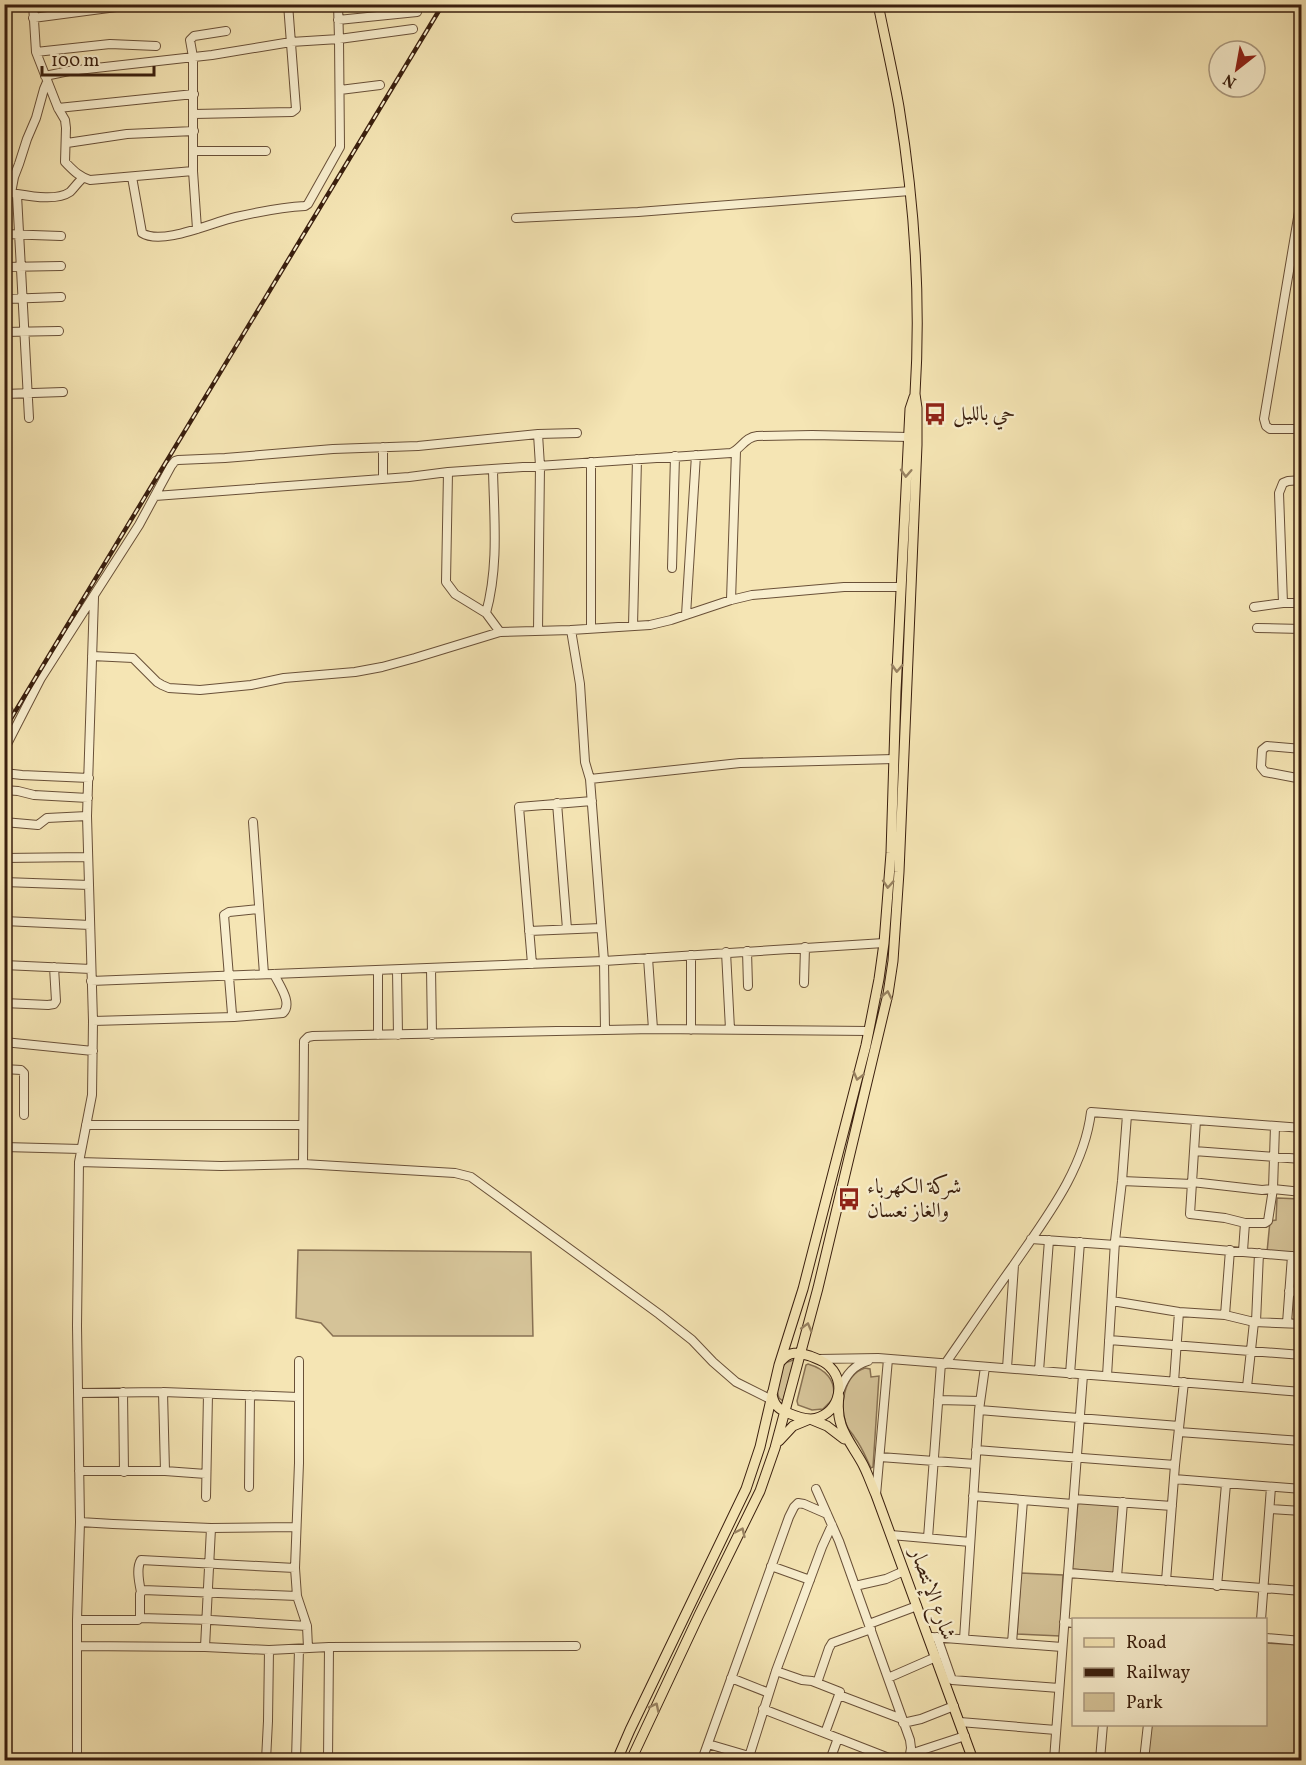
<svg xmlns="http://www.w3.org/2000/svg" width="1306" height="1765" font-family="Vollkorn,Amiri,serif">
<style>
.green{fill:#d5c398;stroke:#887153;stroke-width:1.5}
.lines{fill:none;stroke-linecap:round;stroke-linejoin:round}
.minor-casing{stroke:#695038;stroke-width:10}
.major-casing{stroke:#3a1f0e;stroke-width:11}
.minor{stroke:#f8eece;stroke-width:8}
.major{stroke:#f5e5b4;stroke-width:9}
.rail-casing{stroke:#3a1f0e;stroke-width:4.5}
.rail{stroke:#f8eece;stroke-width:2;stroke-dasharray:7;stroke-linecap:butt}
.oneway{stroke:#988261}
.labels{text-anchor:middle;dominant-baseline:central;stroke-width:4.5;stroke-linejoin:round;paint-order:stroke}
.poi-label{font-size:21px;fill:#3a1f0e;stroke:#f8eece;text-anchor:start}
.street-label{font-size:21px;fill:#3a1f0e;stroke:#f8eece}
</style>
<rect width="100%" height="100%" fill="#f5e5b4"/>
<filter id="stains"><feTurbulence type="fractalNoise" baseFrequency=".00333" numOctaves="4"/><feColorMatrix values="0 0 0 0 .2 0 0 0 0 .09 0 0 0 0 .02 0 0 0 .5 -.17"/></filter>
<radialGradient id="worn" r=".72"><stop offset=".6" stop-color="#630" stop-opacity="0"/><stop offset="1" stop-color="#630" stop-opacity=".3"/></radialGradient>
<path class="green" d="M1277,1198L1301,1199V1255L1267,1252L1270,1221L1276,1220Z
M298,1250L531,1252L533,1336H333L321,1323L296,1318Z
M793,1360L794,1361L783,1401L779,1398L777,1391L783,1366L785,1363Z
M808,1364C825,1369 837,1380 833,1399L823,1409L812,1410L798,1405L797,1401L806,1365Z
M865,1368L870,1369L871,1377L879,1376L873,1467L871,1468C866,1458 862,1447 855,1438C853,1434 849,1431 847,1426C839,1407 843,1375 865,1368Z
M1078,1501L1119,1505L1114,1573L1072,1569Z
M1021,1573L1063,1575L1060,1636L1017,1634Z
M1266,1643L1301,1645V1760H1147L1150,1725L1266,1724Z"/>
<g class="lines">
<g class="minor-casing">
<path id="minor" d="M33,4L36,52L58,108L65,120L66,128L65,162C73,170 79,177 90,180L193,171
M33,18L139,4
M338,20L417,12
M36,52L110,44L156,46
M45,76L69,71L212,55L291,42L339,39L338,4
M340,90L380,85
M58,108L194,94
M194,114L292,112L296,109L288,4
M67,143L127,134L194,131
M193,151H266
M132,177L142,233C162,246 213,222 236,217C258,212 282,207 305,206L308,204L340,147L339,39L413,29
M4,192C22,194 54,203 70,192C74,188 78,182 83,178
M11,193L14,177L19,164L27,139L36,118L44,89L47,82
M1302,194L1264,419L1266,426L1270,429H1302
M17,195L29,418
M516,218L638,212L910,191
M197,229L193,171V57L190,40L194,36L226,31
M4,234L61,236
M4,267L61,266
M4,299L61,297
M4,332L59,331
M4,394L63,392
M538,434L577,433
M448,472L731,453C741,449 745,437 757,436L812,435L909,437
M383,479V447
M155,496L409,477L448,472L446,582L455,594L486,613L500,632
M672,568L675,456
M731,600L736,451
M1283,603L1279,493L1283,483L1288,481L1302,480
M1254,607L1283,603H1302
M486,613C499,566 494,518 493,470
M686,615L696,455
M633,626L637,459
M591,628V462
M1257,628L1302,629
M571,630L580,684L585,762L590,779L604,961L605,1030
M92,656L133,658L157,682L162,685L169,688L200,690L251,685L284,678L355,672L382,667L415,658L500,632L571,630L650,625L671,620L731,600L752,595L844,587H901
M4,710L9,711L4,720
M1302,749L1267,746L1262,750L1261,767L1265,772L1302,779
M4,750L41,678L139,525L171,466L175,461L178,460L225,458L333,449L418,446L538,434L540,466L538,631
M4,773L22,775L89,778
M590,779L740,763L894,759
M4,790L18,791L34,795L88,798
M557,803L567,929
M4,822L38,825L47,818L87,816
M253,822L264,974
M4,858L88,857
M4,882L89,885
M259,909L229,912L224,915L232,1014L234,1017L283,1013C293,1003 279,985 274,974
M4,921L90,925
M529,931L601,928
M747,951L748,986
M726,952L730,1029
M648,958L653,1029
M532,964L519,807L592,801
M4,965L91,969
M431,968L432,1035
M397,970L398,1035
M91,981L604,961L884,943
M804,983L805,947
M4,1003L48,1005L54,1004L56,1001L54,967
M93,1021L234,1017
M691,1030V955
M378,1035V971
M4,1042L93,1051
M4,1069L21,1070L24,1073V1115
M4,1104H7
M1196,1120L1190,1214L1225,1218L1245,1223L1243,1251
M86,1125H303
M1275,1126L1273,1189L1302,1192
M4,1147L81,1149
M1194,1151L1302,1159
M79,1162L221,1166L303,1164L455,1173L471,1177L659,1314L692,1340L713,1362L736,1382L770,1399
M303,1164L304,1041L308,1037L313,1036L653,1029L869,1031
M1122,1181L1192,1184
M1192,1182L1262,1190L1273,1189L1268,1221L1265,1223H1245
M1031,1239L1115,1245
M1115,1241L1302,1257
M1230,1250L1225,1315L1254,1322L1247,1387
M1289,1291L1302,1292
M1112,1301L1179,1312L1225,1315
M1254,1322L1302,1324
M1256,1322L1259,1253
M1287,1323L1292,1256
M1109,1340L1302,1355
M818,1359L878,1358L1302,1392
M299,1361V1463L295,1568L297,1596L307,1626L308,1648
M945,1364C968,1331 990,1298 1013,1266C1045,1219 1084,1170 1091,1112L1302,1128
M1007,1368L1014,1265
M1039,1371L1049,1240
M1070,1374L1080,1242
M1107,1376L1115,1241L1122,1181L1127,1115
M1174,1382L1179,1312
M840,1390C845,1376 853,1365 868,1361
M123,1392L124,1472
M163,1392L165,1471
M79,1393L163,1392L298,1397
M938,1400L980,1401
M979,1410L1179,1426
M1179,1432L1302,1441
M976,1450L1175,1465
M880,1457L975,1464
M79,1471H165L206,1474
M1174,1479L1302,1489
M249,1487L250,1395
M816,1489L839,1541L910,1740L911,1748L909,1760
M876,1495L888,1359
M973,1496L1073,1504
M206,1497L208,1394
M1074,1499L1172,1506
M1270,1509L1302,1511
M80,1522L113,1524L211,1528L205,1647
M211,1528L296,1527
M891,1535L970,1542
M928,1538L941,1363
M771,1566L810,1580
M1068,1573L1302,1591
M1117,1577L1123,1502
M1166,1581L1175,1465L1184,1382
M855,1586L886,1579L904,1571
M1217,1586L1226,1484
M141,1592C139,1582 136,1568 141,1560L295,1568
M140,1618V1594L143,1590L297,1596
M77,1620H138L140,1618L211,1620L307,1626
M1261,1620L1271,1487
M1064,1622L1074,1623
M869,1624L917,1606
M932,1637L1062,1647
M937,1637L952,1680L1059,1688
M1266,1638L1302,1641
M964,1639L979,1410L985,1367
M1012,1643L1023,1500
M77,1646L205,1647L269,1650L329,1647L576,1646
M776,1671L802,1680L812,1681L840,1692L825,1733
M731,1678L769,1693
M888,1678L936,1657
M817,1683L829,1648L832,1643L871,1629
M839,1695L902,1719
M763,1709L894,1760
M960,1722L1056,1730
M903,1723L921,1719L954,1706
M708,1744L749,1756
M910,1754L965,1736
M77,1760V1620L80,1522L77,1326L79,1162L92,1095L93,1021L87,816L94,597
M266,1760L268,1721L269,1650
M296,1760L299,1649
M328,1760L329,1647
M702,1760L789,1517L794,1507L798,1503L804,1504L827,1514
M748,1760L776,1671L822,1547L832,1525
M830,1760L838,1738
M1054,1760L1083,1375
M1100,1760L1103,1724
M1144,1760L1148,1724"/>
</g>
<g class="major-casing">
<path id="major" d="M772,1393C773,1404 778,1409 788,1413C795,1416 802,1419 811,1419C837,1417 848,1385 830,1367C825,1361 817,1359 810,1356C798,1352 789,1351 781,1361
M839,1396C835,1425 847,1437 861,1461C867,1471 871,1484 876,1495L973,1760
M779,1441L793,1426L810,1419L827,1426L844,1439
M617,1760L630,1730L746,1489L760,1447L779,1365L803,1289L866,1045L879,979L884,943L891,853L896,691L910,409L914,397
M631,1760L699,1615L760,1491L775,1448L818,1288L888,994L893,961L899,872L917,445V408L915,394C921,301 914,200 899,107C893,73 885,39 878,4"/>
</g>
<use href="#minor" class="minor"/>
<use href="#major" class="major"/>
<g class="rail-casing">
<path id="rail" d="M4,730L443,4"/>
</g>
<use href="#rail" class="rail"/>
</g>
<defs><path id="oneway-chevron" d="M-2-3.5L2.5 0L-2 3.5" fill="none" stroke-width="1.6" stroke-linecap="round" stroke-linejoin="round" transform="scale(1.5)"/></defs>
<g class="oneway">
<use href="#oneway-chevron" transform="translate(906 473) rotate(93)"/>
<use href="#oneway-chevron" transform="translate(897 668) rotate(93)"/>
<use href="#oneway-chevron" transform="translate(888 884) rotate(94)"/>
<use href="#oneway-chevron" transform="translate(887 995) rotate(-79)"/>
<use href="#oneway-chevron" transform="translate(858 1076) rotate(105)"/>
<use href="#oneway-chevron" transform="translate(807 1327) rotate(-75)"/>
<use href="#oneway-chevron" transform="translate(741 1532) rotate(-65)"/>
<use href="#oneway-chevron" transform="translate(655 1707) rotate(-64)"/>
</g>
<defs>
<g id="bus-bare" transform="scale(1.8)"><path d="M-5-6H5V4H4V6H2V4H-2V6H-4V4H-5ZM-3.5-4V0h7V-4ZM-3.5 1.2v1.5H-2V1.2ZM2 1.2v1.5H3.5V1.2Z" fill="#8f2418" stroke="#f8eece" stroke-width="2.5" paint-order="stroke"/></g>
</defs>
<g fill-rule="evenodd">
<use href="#bus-bare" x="935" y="414"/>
<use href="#bus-bare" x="849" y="1199"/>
</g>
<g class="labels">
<g class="poi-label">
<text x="953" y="414">حي بالليل</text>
<text x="867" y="1187">شركة الكهرباء<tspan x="867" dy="24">والغاز نعسان</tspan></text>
</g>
<g class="street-label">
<text transform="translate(932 1594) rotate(70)">شارع الإنتصار</text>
</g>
</g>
<rect width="1306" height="1765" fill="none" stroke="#f5e5b4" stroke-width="24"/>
<rect x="6" y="6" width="1294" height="1753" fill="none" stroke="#3a1f0e" stroke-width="3"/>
<rect x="12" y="12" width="1282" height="1741" fill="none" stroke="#3a1f0e" stroke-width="1.5"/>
<rect x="1072" y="1618" width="195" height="108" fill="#f8eece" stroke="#ac9b81" stroke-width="1.5"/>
<rect x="1084" y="1638" width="30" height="9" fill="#f5e5b4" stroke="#ac9b81" stroke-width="1.5"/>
<text x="1126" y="1648" font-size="18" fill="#3a1f0e">Road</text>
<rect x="1084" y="1668" width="30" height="9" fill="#3a1f0e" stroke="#ac9b81" stroke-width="1.5"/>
<text x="1126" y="1678" font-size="18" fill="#3a1f0e">Railway</text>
<rect x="1084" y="1693" width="30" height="18" fill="#d5c398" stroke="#ac9b81" stroke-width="1.5"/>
<text x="1126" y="1708" font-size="18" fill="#3a1f0e">Park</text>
<g transform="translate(1237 69) rotate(211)"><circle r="28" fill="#f8eece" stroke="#ac9b81" stroke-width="1.5"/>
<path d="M0-4.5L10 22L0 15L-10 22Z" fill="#8f2418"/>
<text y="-9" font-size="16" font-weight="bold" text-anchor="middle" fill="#3a1f0e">N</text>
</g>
<path d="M42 66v9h112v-9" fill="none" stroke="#3a1f0e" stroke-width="3"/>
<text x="51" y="66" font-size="18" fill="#3a1f0e" stroke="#f8eece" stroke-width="4.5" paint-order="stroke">100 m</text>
<rect width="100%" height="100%" filter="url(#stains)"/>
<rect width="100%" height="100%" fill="url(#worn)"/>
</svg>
